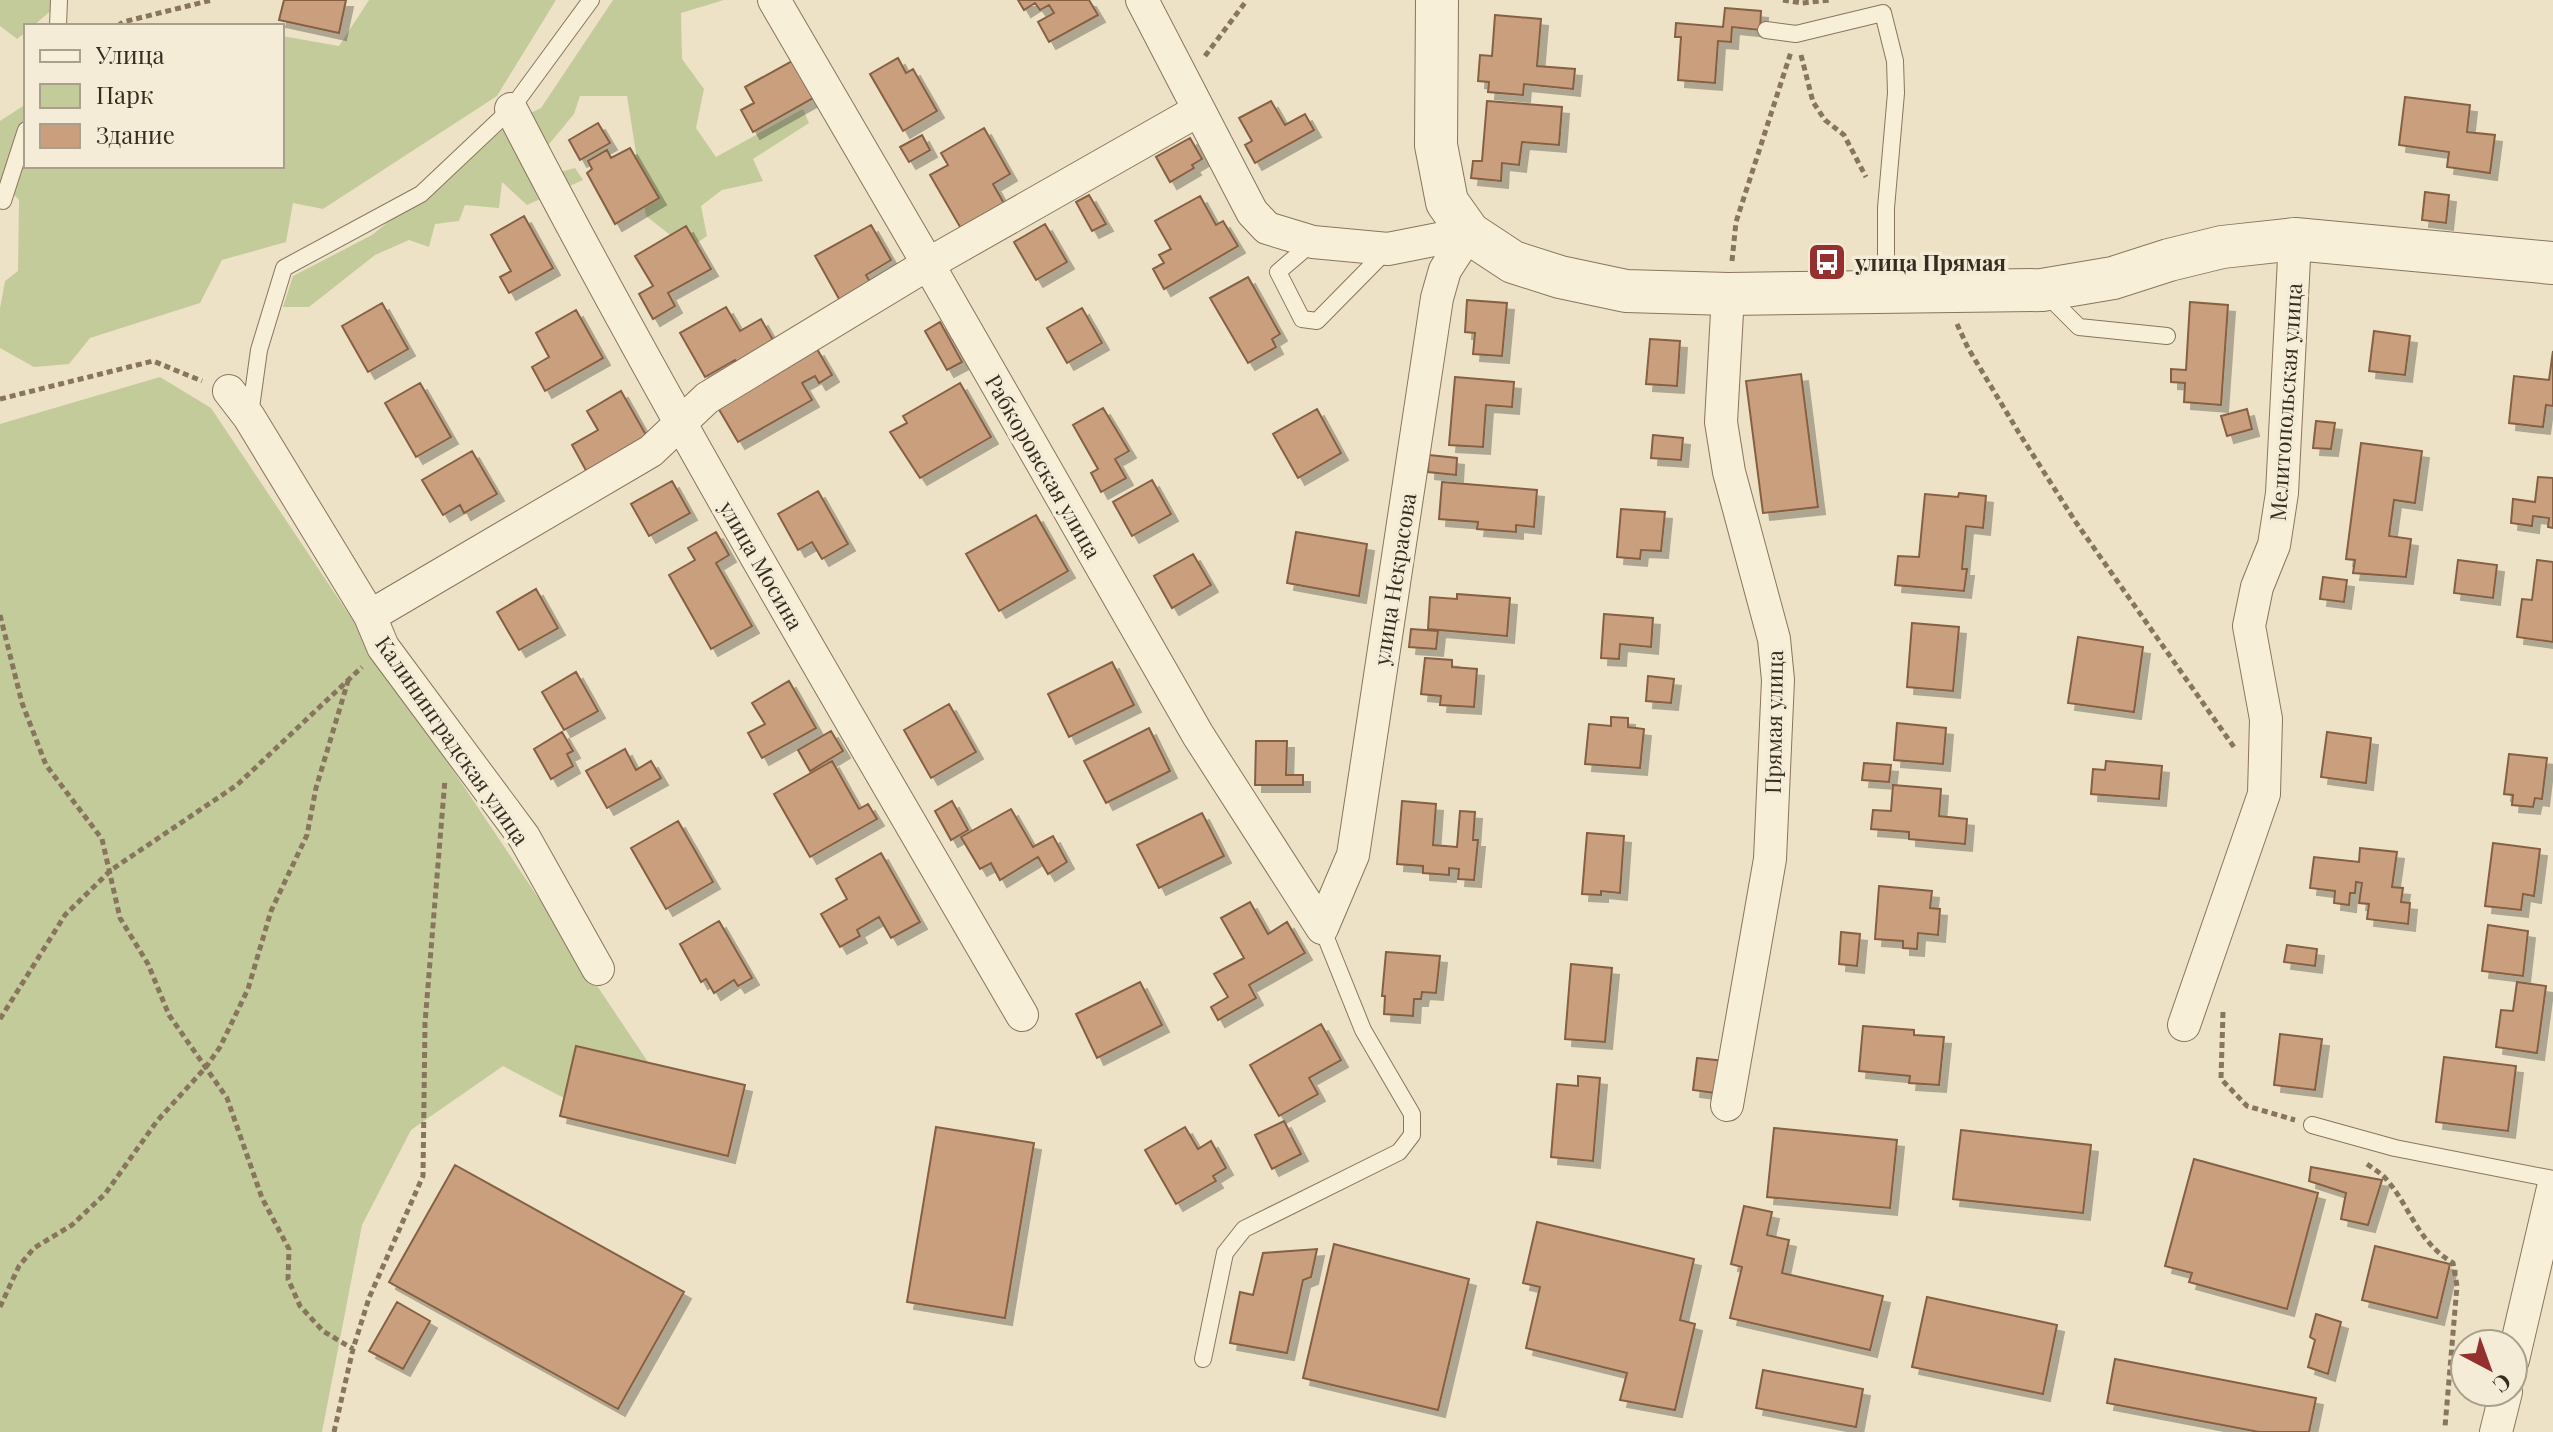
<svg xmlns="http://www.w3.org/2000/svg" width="2553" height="1432" font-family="'Playfair Display',serif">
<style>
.green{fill:#c4cb9b}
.building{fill:#c99f7e;stroke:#866043;stroke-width:2;filter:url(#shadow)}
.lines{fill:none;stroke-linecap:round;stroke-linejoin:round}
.service-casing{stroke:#88755d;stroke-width:18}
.minor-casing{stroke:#88755d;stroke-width:34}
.tertiary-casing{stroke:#88755d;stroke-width:44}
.path{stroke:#88755d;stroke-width:5;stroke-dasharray:6 4;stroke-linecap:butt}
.service{stroke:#f8efd9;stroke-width:16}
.minor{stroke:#f8efd9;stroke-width:32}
.tertiary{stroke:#f8efd9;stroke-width:42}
.labels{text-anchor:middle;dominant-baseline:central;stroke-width:7;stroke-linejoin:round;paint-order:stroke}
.poi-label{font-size:22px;font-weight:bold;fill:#382c20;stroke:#f4ecd6;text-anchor:start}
.street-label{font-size:22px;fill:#382c20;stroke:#f4ecd6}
</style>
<defs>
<filter id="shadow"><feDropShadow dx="7" dy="7" stdDeviation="0" flood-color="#0004"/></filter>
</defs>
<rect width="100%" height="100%" fill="#ede2c6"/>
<path class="green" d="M0,0H58L59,4L33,26H26V32L17,39L0,26Z
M369,0H556L497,96L323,209L293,203L286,242L222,260L200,303L90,338L69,364L34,367L0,348V308L5,281L18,271L19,200L0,180V121L26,104V166H282V36L339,46Z
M613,0H724L681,13L682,59L704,89L696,128L716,157L803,109L809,123L753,159L763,181L722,190L701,206L707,236L688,249L646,216L627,96H580L574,114L530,167L541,177L575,168L583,180L527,205L502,182L499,208L465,205L459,221L435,224L429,247L409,240L375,255L309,307H283L293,276L372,235L511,122L541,108Z
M160,377L211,408L656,1074L602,1118L503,1066L411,1130L362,1225L322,1432H0V424Z"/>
<path class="building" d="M284,0H346L339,33L279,20Z
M1018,0H1089L1098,15L1049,42L1038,22L1054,13L1049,5L1040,10L1035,3L1024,10Z
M1725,8L1761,11L1760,30L1732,27L1731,42L1718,41L1715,83L1678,80L1681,37H1675L1676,23L1723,27Z
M1495,15L1541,19L1537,66L1575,69L1573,89L1524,84L1523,95L1488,92L1489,82L1478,81L1480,55L1492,56Z
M898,58L906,73L913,69L937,111L903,131L870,74Z
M792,61L813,98L753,132L741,110L754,103L745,87Z
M2405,97L2470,105L2467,132L2495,135L2490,173L2447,167L2449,152L2399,145Z
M1271,101L1285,125L1305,114L1314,130L1255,163L1245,145L1252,141L1239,118Z
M1487,101L1562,107L1559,145L1522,142L1519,165L1502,163L1501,181L1471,178L1473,161H1482Z
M598,123L610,143L580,160L569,140Z
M984,128L1010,174L993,184L1006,207L963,232L930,175L948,165L941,153Z
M922,135L930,150L909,162L900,147Z
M1190,138L1202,159L1192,165L1194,168L1170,182L1156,157Z
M630,148L659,198L615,224L587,173L592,169L588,161L607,150L611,158Z
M2425,192L2449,195L2446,223L2422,220Z
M1089,195L1106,224L1092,231L1076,202Z
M1200,196L1216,225L1223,221L1238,246L1164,289L1153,269L1164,263L1159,255L1171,249L1155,221Z
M524,216L553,268L509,293L500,277L511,271L491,235Z
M1045,224L1067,262L1036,280L1014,242Z
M871,225L891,260L866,275L874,289L843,306L815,256Z
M686,226L711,269L668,293L675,306L653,319L639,294L653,286L635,256Z
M1248,277L1280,334L1272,339L1276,347L1248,363L1210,298Z
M1467,300L1507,303L1502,356L1473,354L1475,333L1465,332Z
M2190,302L2228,305L2221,405L2184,402L2185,383L2171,382V369L2186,370Z
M382,303L408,349L368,372L342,326Z
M726,307L740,331L761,319L777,347L740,368L735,360L705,377L680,333Z
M1082,308L1102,343L1067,363L1047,328Z
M576,310L603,358L545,391L532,367L549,357L536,333Z
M940,322L962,362L947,370L925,331Z
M2374,331L2410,336L2405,375L2369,371Z
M1650,339L1680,341L1677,386L1646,384Z
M817,349L832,375L819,383L815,376L802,383L812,400L738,442L717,406Z
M2553,351V406L2546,405L2543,427L2509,423L2514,376L2549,380Z
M1801,374L1818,507L1763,513L1746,381Z
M1455,377L1514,382L1512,407L1486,405L1483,447L1449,445Z
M420,383L451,437L416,457L385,403Z
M960,383L991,437L920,478L890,432L907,423L903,416Z
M621,391L650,442L589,476L572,445L598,430L587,411Z
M1103,408L1129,451L1115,459L1126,478L1101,492L1091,473L1098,469L1073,425Z
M1317,409L1341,453L1298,478L1273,434Z
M2247,409L2252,429L2227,436L2221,416Z
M2316,421L2335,423L2331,449L2313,448Z
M1653,435L1683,438L1681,460L1651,458Z
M2361,443L2422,451L2415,503L2394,500L2389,536L2411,539L2406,577L2353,573L2355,560L2346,559Z
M472,451L497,494L464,513L460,505L443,515L422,480Z
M1429,455L1457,458L1456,475L1428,472Z
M2538,477L2553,478V528L2548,527L2549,518L2533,516L2532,526L2511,523L2513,499L2535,502Z
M1152,480L1171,514L1132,536L1113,502Z
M672,481L690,513L649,536L631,504Z
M1442,482L1537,490L1534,527L1516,525V532L1477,529L1478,522L1439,519Z
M818,491L848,544L822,559L812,542L798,550L778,514Z
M1959,493L1986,496L1983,528L1966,526L1962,569H1967L1964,591L1895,585L1898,556L1919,557L1925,494L1958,497Z
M1621,509L1665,512L1661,551L1641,550L1640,559L1617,557Z
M1036,515L1068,571L999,611L966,554Z
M716,532L729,555L716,563L752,626L711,649L669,575L695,560L688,548Z
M1296,532L1367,544L1359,596L1287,583Z
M1193,554L1211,585L1172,608L1154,576Z
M2458,560L2497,565L2493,598L2454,593Z
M2537,560L2553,562V642L2517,637L2522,599L2532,600Z
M2323,577L2347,580L2344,602L2320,599Z
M536,589L558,628L519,650L497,612Z
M1457,594L1510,598L1507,636L1428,629L1430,597L1457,599Z
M1604,614L1653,618L1651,647L1620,644L1619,659L1601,658Z
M1912,623L1959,627L1953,691L1907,687Z
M1411,629L1438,631L1436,649L1409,647Z
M2078,637L2143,647L2134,712L2068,703Z
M1425,658L1452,660V667L1477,669L1474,707L1440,705L1441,696L1421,694Z
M1112,662L1134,705L1069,737L1048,694Z
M576,672L598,711L564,730L542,692Z
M1648,676L1674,679L1671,703L1646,701Z
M789,681L816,728L762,758L748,733L765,724L752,703Z
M949,704L976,752L931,778L904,730Z
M1611,717L1628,718V727L1644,729L1640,768L1585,764L1589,724L1611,726Z
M1897,723L1946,728L1943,764L1894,760Z
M1149,728L1170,771L1106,803L1084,761Z
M831,731L843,751L810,771L798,750Z
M562,732L573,751L567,754L573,766L551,779L534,749Z
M2327,732L2371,738L2366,783L2321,777Z
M1256,741H1287L1286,775H1303V785H1255Z
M625,749L636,770L651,761L661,778L607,808L586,771Z
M2509,754L2547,758L2542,799L2535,798L2533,807L2512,805L2513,795L2504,794Z
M832,761L859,809L868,804L877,819L810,857L774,794Z
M2106,761L2162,766L2159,799L2091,794L2093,769L2105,770Z
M1864,763L1891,765L1889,782L1862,780Z
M1893,785L1941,789L1939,816L1967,819L1965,844L1909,839V832L1871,829L1873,810L1891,811Z
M952,801L968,830L951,840L935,811Z
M1402,801L1436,804L1433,845L1457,847L1460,811L1475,812L1473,840H1478L1474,880L1458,879L1459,869L1449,868V875L1423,873V866L1397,864Z
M1011,809L1033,847L1053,836L1067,862L1048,874L1038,857L1000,880L991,863L980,869L961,837Z
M1202,813L1224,856L1159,888L1137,845Z
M678,821L713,882L666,909L631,848Z
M1587,833L1624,836L1620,893L1601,891V895L1582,894Z
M2493,843L2540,849L2534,896L2523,894L2521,910L2485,906Z
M2360,848L2397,852L2392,887L2403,888L2401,902L2410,903L2408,924L2367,919L2369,904L2359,903L2362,883L2356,882L2355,893H2350L2349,905L2334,903L2335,891L2310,888L2314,857L2359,862Z
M881,853L920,922L891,938L879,917L857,930L860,936L840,947L821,914L847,899L836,879Z
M1879,886L1932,891L1930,908L1940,909L1938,935L1918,933L1917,949L1903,948V941L1875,939Z
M1250,902L1268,934L1287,922L1305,953L1249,985L1256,998L1218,1020L1211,1007L1228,997L1214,974L1244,958L1221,918Z
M719,921L752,978L738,986L734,980L714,993L706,979L701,982L680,944Z
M2488,925L2528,931L2523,976L2482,971Z
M1841,932L1860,934L1857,966L1839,964Z
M2287,945L2317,949L2315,966L2284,962Z
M1386,952L1440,956L1436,993L1422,992L1421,999H1414L1413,1016L1384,1014L1385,996H1382Z
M1571,964L1612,968L1605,1042L1565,1039Z
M1140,982L1162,1025L1097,1058L1076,1014Z
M2517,982L2546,986L2537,1053L2496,1047L2501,1010L2513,1011Z
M1321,1024L1341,1060L1309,1078L1318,1094L1279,1116L1250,1065Z
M1863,1026L1914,1030V1035L1944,1037L1939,1085L1909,1083L1910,1076L1859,1071Z
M2280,1034L2322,1039L2315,1090L2274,1085Z
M576,1046L745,1085L728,1156L560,1116Z
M2444,1057L2516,1066L2508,1131L2436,1122Z
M1697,1058L1725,1061L1722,1094L1693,1090Z
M1578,1076L1600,1078L1593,1161L1551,1157L1557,1084L1578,1086Z
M1284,1121L1301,1154L1272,1169L1255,1135Z
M936,1127L1034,1143L1005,1318L907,1302Z
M1185,1127L1198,1149L1211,1141L1226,1168L1213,1176L1216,1181L1176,1204L1145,1150Z
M1774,1128L1897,1140L1890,1208L1767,1197Z
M1961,1130L2091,1145L2083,1213L1953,1199Z
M2194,1159L2318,1193L2287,1309L2189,1282L2192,1273L2165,1266Z
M455,1165L684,1292L618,1409L389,1282Z
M2311,1167L2382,1180L2368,1225L2341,1219L2346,1193L2309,1181Z
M1744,1206L1772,1212L1767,1235L1789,1240L1782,1273L1883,1296L1870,1350L1730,1318L1742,1267L1731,1264Z
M1537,1222L1694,1259L1680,1320L1695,1324L1675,1410L1620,1400L1627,1373L1526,1348L1540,1287L1523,1283Z
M1334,1244L1469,1279L1438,1410L1303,1378Z
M2375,1246L2450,1264L2437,1318L2362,1300Z
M1317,1249L1311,1277L1303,1280L1287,1353L1230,1343L1240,1292L1253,1295L1263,1253Z
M1927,1297L2057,1325L2043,1394L1912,1367Z
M397,1302L430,1321L403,1369L369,1351Z
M2316,1314L2341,1322L2328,1374L2308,1367L2315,1340L2310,1337Z
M2115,1359L2316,1398L2309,1432H2259L2107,1403Z
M1763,1370L1863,1389L1856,1427L1756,1408Z"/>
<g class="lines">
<g class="service-casing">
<path id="service" d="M58,26L59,0
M1766,30L1796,34L1883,13L1895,61L1896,93L1886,208V291
M3,201L26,130
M1313,242L1278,272L1302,319L1317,321L1387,250
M2046,294L2079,327L2167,336
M250,415L259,350L284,268L421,194L511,109L591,0
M2312,1125L2395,1148L2553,1179
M1203,1359L1225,1253L1244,1229L1399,1152L1412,1135V1114L1363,1030L1322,928"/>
</g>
<g class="minor-casing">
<path id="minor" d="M774,0L928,264L1198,735L1322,928
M1142,0L1252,212L1267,228L1313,242L1388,249L1469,233
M511,109C670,417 848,715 1022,1015
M229,391L249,417L370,616L383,647L524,837L598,969
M370,616L651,451L707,398L928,264L1199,110
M1322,928L1353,855L1437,298L1445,270L1469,233
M2184,1025L2264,794L2266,719L2249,626L2257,587L2274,545L2282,493L2295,239
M1727,1105L1770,859L1778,680L1774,639L1729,472L1721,422L1728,294
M2513,1360L2553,1188
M2496,1432L2506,1392"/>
</g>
<g class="tertiary-casing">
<path id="tertiary" d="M1437,0L1436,145L1447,202L1469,233L1513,262L1560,277L1626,291L1728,294L2042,290L2113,278L2169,260L2222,247L2295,239L2553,263"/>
</g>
<path class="path" d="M1783,0L1802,3L1830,0
M118,26L123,22L212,0
M1801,55L1813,102L1825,120L1844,135L1866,177
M1205,56L1247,0
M1732,261L1736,222L1791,52
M1957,324L1968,348L2019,433L2075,521L2236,750
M0,399L153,361L202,381
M0,615L22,703L46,765L102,839L120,918L148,964L169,1015L227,1098L262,1198L289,1249L288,1279L300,1306L323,1331L353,1349
M2223,1012L2221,1079L2247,1106L2295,1120
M0,1019L65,915L111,870L237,785L362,667
M2367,1164C2374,1169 2382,1174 2387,1180C2412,1210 2417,1241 2453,1263L2457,1286L2445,1427
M0,1307L19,1266L34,1248L72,1225L105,1194L157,1121L206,1067L220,1047L248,989L271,911L307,835L316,788L348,681
M334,1432L353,1349L369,1298L423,1176L425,1023L445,779"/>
<use href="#service" class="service"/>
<use href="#minor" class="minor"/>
<use href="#tertiary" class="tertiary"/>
</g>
<defs>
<g id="bus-square" transform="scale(2)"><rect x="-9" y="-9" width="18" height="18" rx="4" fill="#94312f" stroke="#f4ecd6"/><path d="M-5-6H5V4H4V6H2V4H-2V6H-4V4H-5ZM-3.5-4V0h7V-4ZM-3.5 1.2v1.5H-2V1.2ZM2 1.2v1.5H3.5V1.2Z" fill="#fff"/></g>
</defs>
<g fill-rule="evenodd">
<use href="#bus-square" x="1827" y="262"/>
</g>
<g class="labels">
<g class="poi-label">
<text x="1855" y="262">улица Прямая</text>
</g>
<g class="street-label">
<text transform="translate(2285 402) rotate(-86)">Мелитопольская улица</text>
<text transform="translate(1044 466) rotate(60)">Рабкоровская улица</text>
<text transform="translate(762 565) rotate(60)">улица Мосина</text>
<text transform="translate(1394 579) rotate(-81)">улица Некрасова</text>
<text transform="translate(1773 722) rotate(-89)">Прямая улица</text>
<text transform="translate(453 740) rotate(55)">Калининградская улица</text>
</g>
</g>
<rect x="24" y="24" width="260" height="144" fill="#f4ecd6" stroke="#a99f8d" stroke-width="2"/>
<rect x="40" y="50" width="40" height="12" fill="#f8efd9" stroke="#a99f8d" stroke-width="2"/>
<text x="96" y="64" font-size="24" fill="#382c20">Улица</text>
<rect x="40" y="84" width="40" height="24" fill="#c4cb9b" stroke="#a99f8d" stroke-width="2"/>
<text x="96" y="104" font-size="24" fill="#382c20">Парк</text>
<rect x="40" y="124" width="40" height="24" fill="#c99f7e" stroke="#a99f8d" stroke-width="2"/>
<text x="96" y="144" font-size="24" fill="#382c20">Здание</text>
<g transform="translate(2489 1368) rotate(139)"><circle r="38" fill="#f4ecd6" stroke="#a99f8d" stroke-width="2"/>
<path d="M0-6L14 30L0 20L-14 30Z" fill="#94312f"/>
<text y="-12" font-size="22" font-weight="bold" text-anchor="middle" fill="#382c20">С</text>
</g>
</svg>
